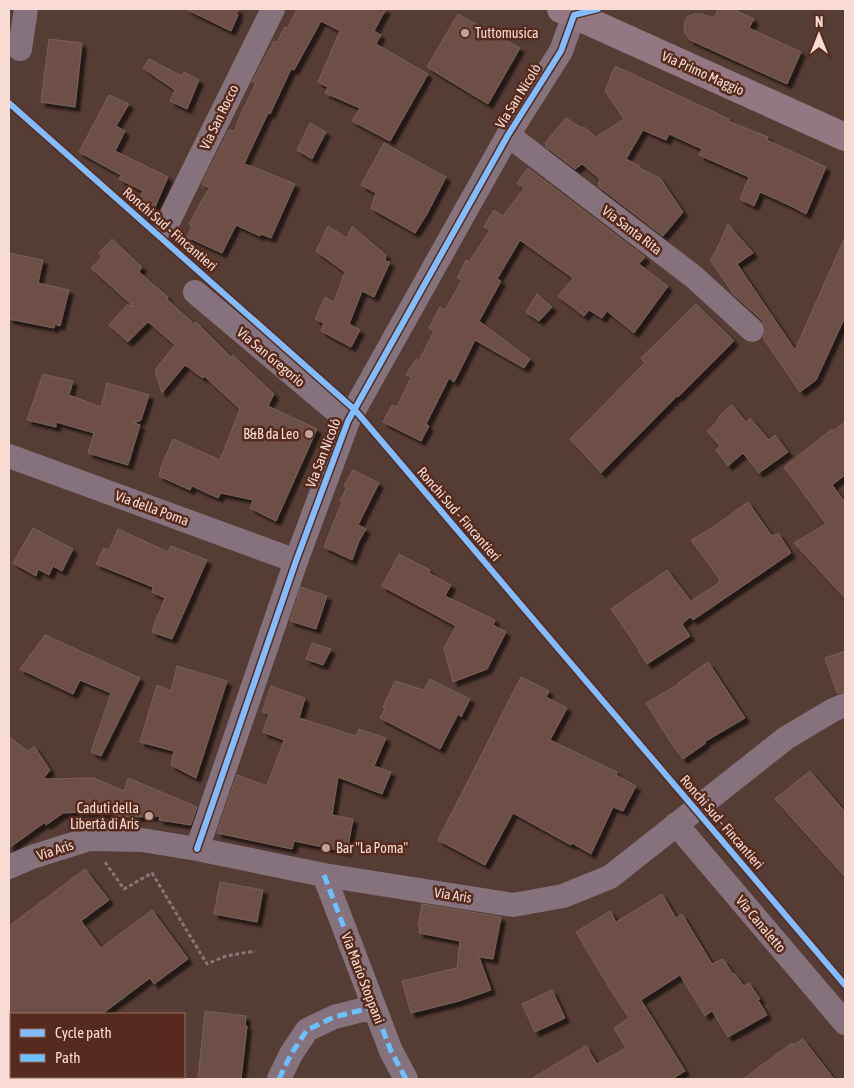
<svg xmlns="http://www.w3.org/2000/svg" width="854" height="1088" font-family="'Asap Condensed',sans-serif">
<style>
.building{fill:#6e5046;stroke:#76615a;filter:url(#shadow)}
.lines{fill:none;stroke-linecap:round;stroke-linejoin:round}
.path{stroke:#88757a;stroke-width:3;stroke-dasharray:4 2.5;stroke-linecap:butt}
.street{stroke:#85727c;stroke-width:24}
.primary{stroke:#937884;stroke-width:28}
.quiet{stroke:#6cc0fc;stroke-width:5;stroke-dasharray:10 5;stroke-linecap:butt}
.cycleway-casing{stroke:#562b1d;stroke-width:9}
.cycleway{stroke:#80bcff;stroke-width:6}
.poi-dot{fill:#bfa39b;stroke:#562b1d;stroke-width:2}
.labels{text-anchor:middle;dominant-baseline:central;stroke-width:5;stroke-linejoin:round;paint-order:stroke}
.poi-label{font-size:14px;fill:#f8dbd2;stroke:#562b1d;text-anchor:start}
.street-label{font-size:14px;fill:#f8dbd2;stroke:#562b1d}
</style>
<defs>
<filter id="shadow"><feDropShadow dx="4.5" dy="4.5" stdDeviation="1" flood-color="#0009"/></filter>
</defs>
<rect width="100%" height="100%" fill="#553c34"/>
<path class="building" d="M186,9H239L236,14L238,15L231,31Z
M296,9H386L374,31L381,35L376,44L428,74L390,141L352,121L360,108L325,93L328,87L318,82L340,31L321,21L294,70L291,69L270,114L268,113L244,164L253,167L295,184L271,238L261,234L260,236L236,225L222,253L187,237L192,225L189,224L209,188L202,184L229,130L235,131L239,118L256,83L252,82L258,71L274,41L277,42L285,27L288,28L297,9Z
M718,9H733L754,19L749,28L801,52L787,84L690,40L685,33L684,24L687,17L694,14H701L714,18Z
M458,14L520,48L488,104L427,67Z
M49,39L82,43L75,107L41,102Z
M149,59L182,76L184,72L199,80L187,109L170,101L175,90L143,68Z
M615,66L729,119L728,121L768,137L767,140L826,167L806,214L791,206L760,192L754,206L740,199L749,177L699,155L702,149L669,134L666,140L643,130L626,159L640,166V168L660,178L683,212L663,236L598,186L600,179L582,164L575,169L545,146L547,144L545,143L566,118L582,128L584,127L596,137L624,119L605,91Z
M109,95L129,104L116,126L125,131L115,151L168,177L155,207L139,199L143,191L119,179L121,175L79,152Z
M310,123L326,132L312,159L297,150Z
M384,143L446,177L427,214L415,233L371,208L376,193L361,185Z
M528,168L645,257L639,264L668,286L634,333L607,311L602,318L589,310L584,316L558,296L573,278L520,240L497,279L501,281L479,321L530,359L524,368L475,340L454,382L449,378L426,424L429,426L421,441L383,422L392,405L397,407L411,377L406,375L416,359L419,361L434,331L429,328L440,307L445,310L462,280L457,278L466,260L469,262L490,230L484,227L494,210L503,216L524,188L517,183Z
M728,224L753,253L737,264L795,350L845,237V317L816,380L800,392L763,338L765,332V326L762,320L734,295L710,260L715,253Z
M328,226L347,238L352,226L386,255L385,261L390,262L374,297L362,291L349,324L360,330L351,347L321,331L324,323L315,319L325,297L334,302L345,272L316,251Z
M112,239L142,267L139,272L168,297L167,299L194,324L196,322L231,357L233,355L274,394L268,406L317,429L276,521L250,508L253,500L221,493L218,498L192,486L190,490L159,476L161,467L173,439L220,460L240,409L204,376L203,378L185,365L162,393L155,370L175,345L148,322L128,342L109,325L127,305L133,306L91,268L102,257L99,253Z
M9,253L43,260L38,283L69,290L60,326L55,324L54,328L9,319Z
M537,294L552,307L539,321L526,312Z
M696,304L734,341L678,397L677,396L601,473L570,439L645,363L641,358Z
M43,374L73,381L69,395L101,407L107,383L149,395L141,420L134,423L140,425L128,465L88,453L94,433L56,422V427L27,420Z
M732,405L746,422L750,418L769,440L775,435L788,452L759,473L743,453L728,466L716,450L720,446L707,431L716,423L720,415Z
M845,422V475L832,485L845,502V598L794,543L826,524L784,467L832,429L833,431Z
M353,470L379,483L358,525L366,529L359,541L352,560L324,547L342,502L340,501L347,487L344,486Z
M748,502L769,532L772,536L778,533L791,553L693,620L690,617L682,624L690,636L647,664L638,651L639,650L611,609L667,570L691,601L719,583L718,581L720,580L691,540L715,526Z
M33,528L73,549L62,571L53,566L49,575L38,569L36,576L13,563Z
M118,529L168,552L171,546L207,560L172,639L152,632L155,622L165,598L152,592L153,587L96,564L104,548L109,550Z
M399,554L430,570L429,573L451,585L445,596L495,620L493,625L506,632L487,669L453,682L444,648L456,626L382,586Z
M301,587L327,596L316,629L290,621Z
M45,635L140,678L101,756L91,752L111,693L80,680L73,694L20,669Z
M312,643L331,649L323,665L306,659Z
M845,651V692L837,693L825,658Z
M708,662L745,718L704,742L706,743L683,759L673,746L646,703L679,684L678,683Z
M177,666L227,681L196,778L171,765L174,751L140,742L157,685L171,691Z
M521,677L549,691L546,697L567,708L550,740L617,772L616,775L636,786L623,811L613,807L591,854L572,843L571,845L513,813L485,865L438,840Z
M430,679L470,699L461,717L458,714L440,749L380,718L385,709L383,707L395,681L424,690Z
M271,686L305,698L299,718L356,736L359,729L386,738L374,766L391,772L382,794L338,777L332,815L353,819L347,852L294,841L292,849L217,833L237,775L267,786L284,740L263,732L269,714L262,712Z
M9,737L28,751L34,746L50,770L43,779L94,778L124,791L128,778L197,807L191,825L159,820L160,816L132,817L114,816L115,814L83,812L63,813L46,825L44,823L9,848Z
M810,771L845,812V877L775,799Z
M85,869L109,900L81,921L101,948L152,910L188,959L154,984L150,978L102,1014H9V926Z
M220,882L263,890L257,922L214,914Z
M662,894L676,918L682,914L712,964L723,959L733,974L734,973L744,986L749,983L760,999L758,1000L767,1015L728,1037L712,1011L705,1016L680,975L641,1000L685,1071L672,1079H531L586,1046L597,1064L626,1048L614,1028L629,1018L610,989L576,932L610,911L616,922Z
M422,904L501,917L493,959L479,957L491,990L459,1001L411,1013L402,981L457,968L460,941L419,933L420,926H418Z
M552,990L565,1018L535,1032L522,1004Z
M205,1011L246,1016L245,1026H247L241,1079H198Z
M803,1039L834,1079H743L792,1043L793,1045Z"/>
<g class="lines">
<path class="path" d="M105,862L124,889L152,873L207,964L226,956L255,951"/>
<path class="street" d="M20,49L26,9
M508,135L694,277L752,330
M166,226L273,9
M195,292L348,421
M9,456L296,561
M676,824L845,1023
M197,849L296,561L348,421L508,135L561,51L574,15
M9,867L32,857L89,839L142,840L197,849L324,875L513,905L563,896L610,877L786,738L833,710L845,705
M324,875L391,1051L406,1079
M279,1079L291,1054L307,1030L334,1017L374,1007"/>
<path class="primary" d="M561,9L845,137"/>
<path class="quiet" d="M324,875L391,1051L406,1079
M279,1079L291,1054L307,1030L334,1017L374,1007"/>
<g class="cycleway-casing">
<path id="cycleway" d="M9,103L355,410L845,985
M197,849L296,561L348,421L508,135L561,51L574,15L598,9"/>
</g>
<use href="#cycleway" class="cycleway"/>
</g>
<g class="poi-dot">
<circle cx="465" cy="33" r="5"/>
<circle cx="309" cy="434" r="5"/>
<circle cx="149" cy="816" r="5"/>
<circle cx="326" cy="848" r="5"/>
</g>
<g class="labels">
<g class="poi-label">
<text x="475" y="33">Tuttomusica</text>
<text x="299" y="434" text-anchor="end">B&amp;B da Leo</text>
<text x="139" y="808" text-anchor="end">Caduti della<tspan x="139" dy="16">Libertà di Aris</tspan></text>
<text x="336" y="848">Bar "La Poma"</text>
</g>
<g class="street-label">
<text transform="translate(703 73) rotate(24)">Via Primo Maggio</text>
<text transform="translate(518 96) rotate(-58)">Via San Nicolò</text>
<text transform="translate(219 117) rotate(-64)">Via San Rocco</text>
<text transform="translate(170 229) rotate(41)">Ronchi Sud - Fincantieri</text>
<text transform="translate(632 230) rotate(37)">Via Santa Rita</text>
<text transform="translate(271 357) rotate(40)">Via San Gregorio</text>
<text transform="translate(323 453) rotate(-69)">Via San Nicolò</text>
<text transform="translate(152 508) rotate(20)">Via della Poma</text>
<text transform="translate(459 514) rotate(49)">Ronchi Sud - Fincantieri</text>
<text transform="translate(722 822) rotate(49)">Ronchi Sud - Fincantieri</text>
<text transform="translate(55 850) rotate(-18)">Via Aris</text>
<text transform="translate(453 895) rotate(9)">Via Aris</text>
<text transform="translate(761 924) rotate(50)">Via Canaletto</text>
<text transform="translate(363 978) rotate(69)">Via Mario Stoppani</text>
</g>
</g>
<rect width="854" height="1088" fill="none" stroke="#f8dbd2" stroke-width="20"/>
<rect x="10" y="1013" width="175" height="65" fill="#562b1d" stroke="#977165"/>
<rect x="20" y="1029" width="25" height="8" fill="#80bcff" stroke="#977165"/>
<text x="55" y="1038" font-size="15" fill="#f8dbd2">Cycle path</text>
<rect x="20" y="1054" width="25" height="8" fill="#6cc0fc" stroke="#977165"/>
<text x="55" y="1063" font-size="15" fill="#f8dbd2">Path</text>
<g transform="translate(819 35)" stroke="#562b1d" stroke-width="4" paint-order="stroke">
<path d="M0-4L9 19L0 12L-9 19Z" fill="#f8dbd2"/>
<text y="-8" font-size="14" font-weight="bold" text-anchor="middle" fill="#f8dbd2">N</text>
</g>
</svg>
